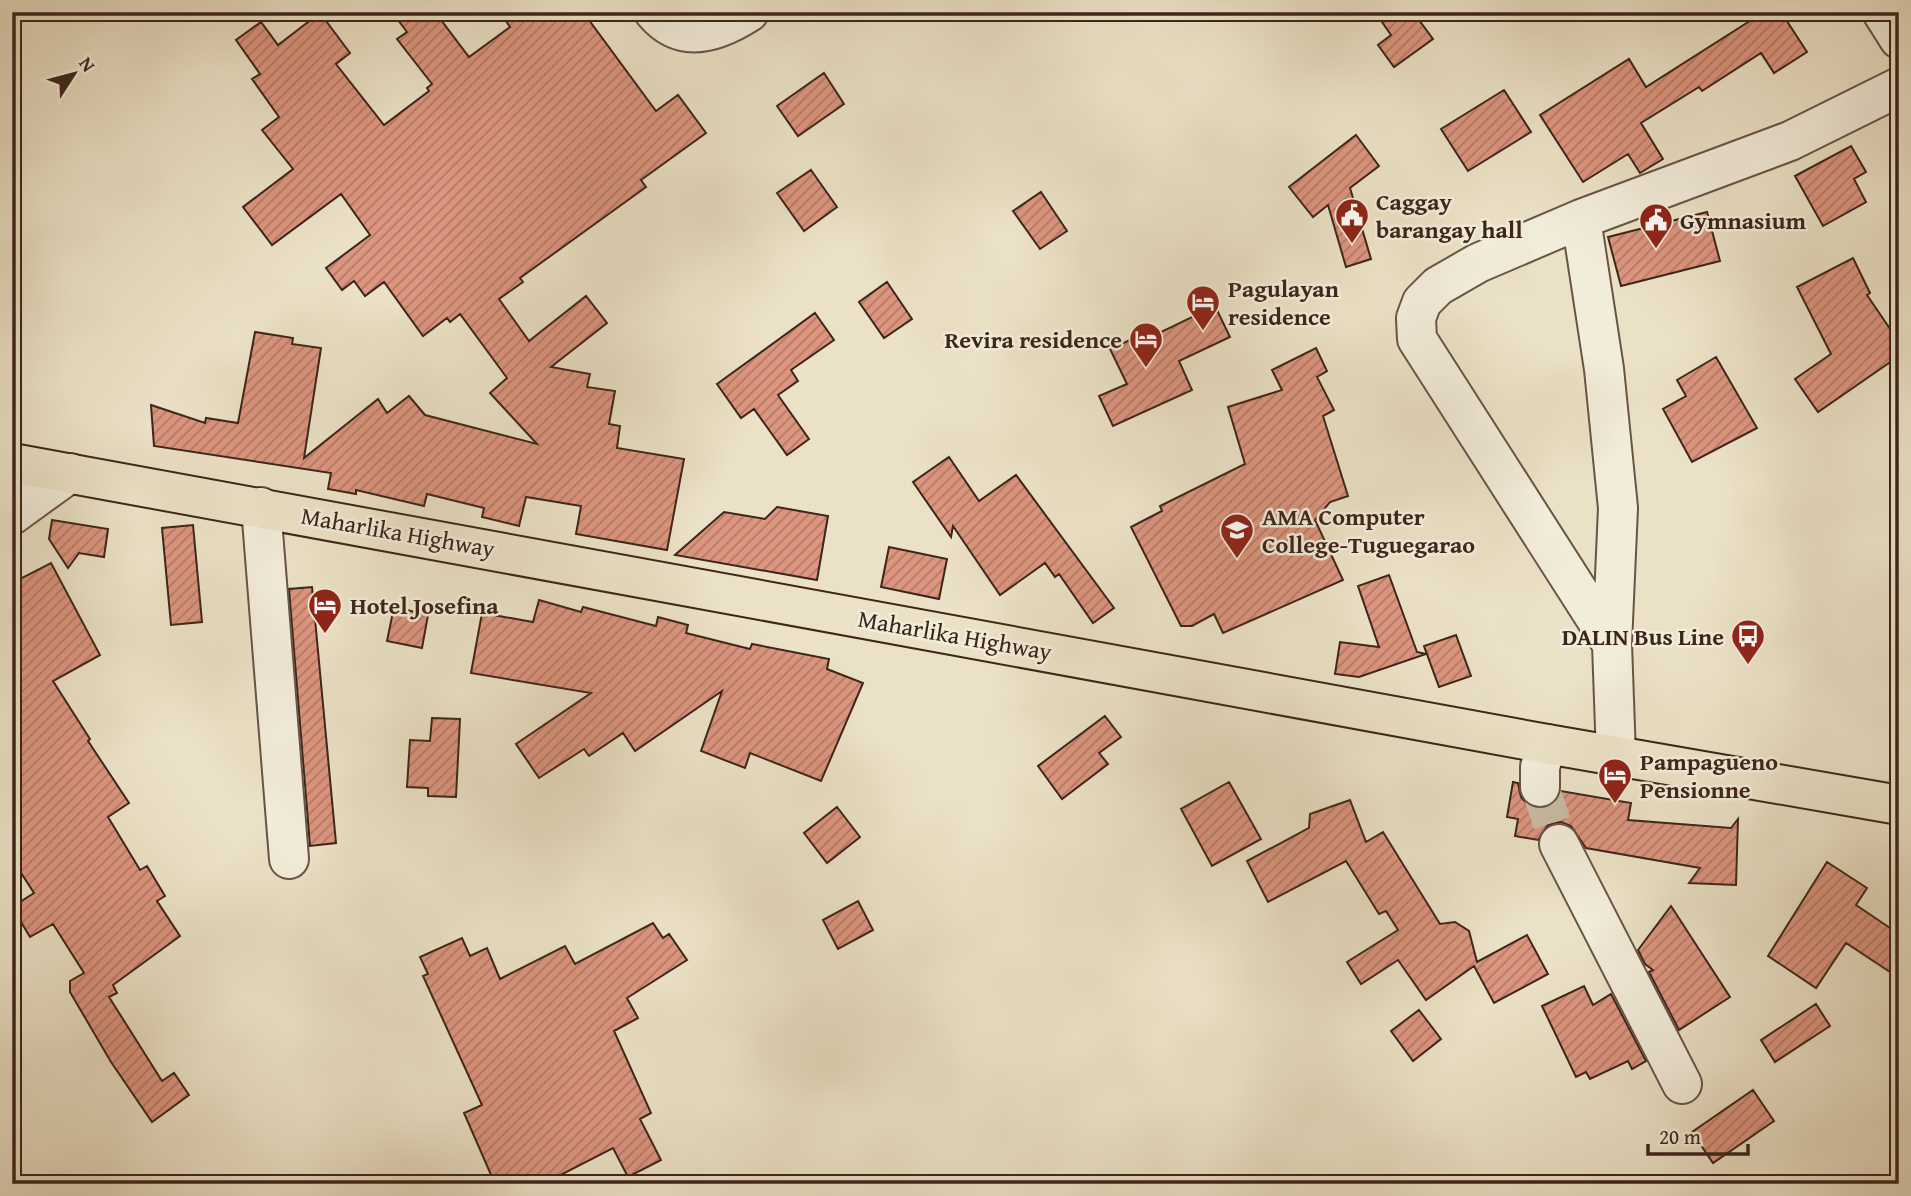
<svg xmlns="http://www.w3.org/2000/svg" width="1911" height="1196" font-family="'Gentium Book Plus',serif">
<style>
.building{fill:url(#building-hatch);stroke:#3d251b;stroke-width:2}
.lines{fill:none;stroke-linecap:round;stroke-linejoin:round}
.minor-tunnel{stroke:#c8bba4;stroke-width:38;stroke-dasharray:38 19;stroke-linecap:butt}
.minor-casing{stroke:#685446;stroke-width:42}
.major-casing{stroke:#3d251b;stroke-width:42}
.minor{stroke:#f2ecda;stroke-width:38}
.major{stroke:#ebe1c6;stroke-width:38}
.labels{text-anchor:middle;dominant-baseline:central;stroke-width:5;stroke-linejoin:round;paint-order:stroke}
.poi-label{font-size:24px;font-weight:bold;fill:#3d251b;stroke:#f2ecda;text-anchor:start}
.street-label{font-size:24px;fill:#3d251b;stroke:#f2ecda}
</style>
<defs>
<pattern id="building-hatch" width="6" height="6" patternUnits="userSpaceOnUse" patternTransform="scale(1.75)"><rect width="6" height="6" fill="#dc957e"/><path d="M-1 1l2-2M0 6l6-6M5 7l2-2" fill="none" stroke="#b47966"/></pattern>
</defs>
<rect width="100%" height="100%" fill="#ebe1c6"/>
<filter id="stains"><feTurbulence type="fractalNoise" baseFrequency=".00286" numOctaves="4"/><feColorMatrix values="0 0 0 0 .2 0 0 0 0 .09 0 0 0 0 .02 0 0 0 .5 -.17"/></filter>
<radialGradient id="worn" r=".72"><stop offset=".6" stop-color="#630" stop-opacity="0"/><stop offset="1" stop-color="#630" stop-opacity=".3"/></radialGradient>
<path class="building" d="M392,12H435L469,57L510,27L500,12H583L656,111L678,95L706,133L641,180L646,187L520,278L523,282L499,299L529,341L586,296L607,323L551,367L590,374L587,387L615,391L609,424L620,426L617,448L684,459L667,550L576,534L581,506L526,497L519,526L482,517L484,508L427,494L424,506L356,490V494L328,489L331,473L154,446L151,405L205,423L206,418L238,423L255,332L293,338L292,344L321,348L304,458L378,399L387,413L409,396L425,415L537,444L490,393L507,378L460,314L450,322L447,318L423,336L384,282L365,296L354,281L342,290L326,268L370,235L341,194L272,245L243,207L293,169L262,130L279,117L252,79L260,74L236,40L261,22L278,45L320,13L350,53L336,64L384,125L429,91L427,88L432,84L397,39L407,32Z
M1375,12H1413L1433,39L1394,67L1378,45L1391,35Z
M1764,12H1781L1807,52L1774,73L1761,53L1702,91L1699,87L1641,123L1663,159L1640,173L1628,154L1583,182L1540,115L1629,59L1646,87Z
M824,73L844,104L798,136L777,106Z
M1504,90L1531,132L1468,171L1441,129Z
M1356,135L1379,166L1350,188L1371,259L1346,267L1328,205L1313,217L1289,187Z
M1851,146L1866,172L1854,179L1866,202L1823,226L1795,176Z
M811,170L837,207L804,231L777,193Z
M1041,192L1067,231L1040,249L1013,211Z
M1707,212L1720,261L1621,286L1608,237Z
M1853,258L1870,293L1867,295L1899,342V356L1818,412L1795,379L1831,354L1797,287Z
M887,282L912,319L884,338L859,302Z
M1215,306L1230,337L1179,361L1192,390L1113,426L1099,396L1127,384L1110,349L1152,330L1155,335Z
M815,313L834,340L791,370L798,381L778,395L809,439L787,455L754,409L741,418L717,384Z
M1316,348L1327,371L1317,377L1334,410L1323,416L1348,496L1330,502L1315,520L1343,580L1223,633L1214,614L1192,626H1181L1131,527L1162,511L1160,506L1245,464L1228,407L1282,390L1272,370Z
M1716,357L1757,428L1692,462L1663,409L1686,396L1677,380Z
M949,457L979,501L1016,475L1114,608L1093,623L1059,574L1055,577L1045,563L1000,595L953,526L951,537L913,482Z
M777,507L828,516L817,580L675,555L724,512L765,519Z
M52,520L108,529L104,557L79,553L68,568L49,539Z
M193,525L202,622L171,625L162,528Z
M889,547L947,559L939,599L881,587Z
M51,563L100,655L53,681L90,739L88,741L129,803L108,817L140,870L147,866L165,896L157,901L180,936L113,985L117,993L109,997L162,1081L174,1073L189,1095L152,1122L111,1062L70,992V981L84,973L53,924L30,937L12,907L34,893L12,859V583Z
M1389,575L1417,652L1426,654L1359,677L1335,674L1340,642L1379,647L1358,586Z
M312,587L336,843L310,846L289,589Z
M539,600L581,612L583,607L656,626L658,617L688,625L686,633L750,649L752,644L829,659L827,669L863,683L821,781L750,753L745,768L701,751L722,691L635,751L623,733L589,756L584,749L539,778L516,744L591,693L471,673L482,613L533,622Z
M394,607L428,615L422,648L387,641Z
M1456,635L1471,676L1439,687L1424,646Z
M1105,716L1121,737L1099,753L1108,764L1062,799L1038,766Z
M432,718L460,719L456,797L428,796V788L407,787L410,740L430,741Z
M1229,782L1261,839L1212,866L1181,809Z
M1513,782L1518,783L1521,797L1529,806L1539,809L1551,806L1561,791L1631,803L1628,820L1731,828L1738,819L1736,885L1689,883L1700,868L1586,848L1571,826L1561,822L1548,825L1538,840L1515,836L1518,819L1507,817Z
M1350,800L1366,842L1383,832L1440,924L1455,922L1469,931L1477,962L1527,935L1548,974L1494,1003L1474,966L1426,1000L1398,960L1361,984L1347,962L1398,930L1386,911L1379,914L1346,861L1268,902L1247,861L1309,828L1310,814Z
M837,807L860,837L827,863L804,833Z
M1827,862L1867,888L1856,905L1899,934V978L1846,943L1816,988L1768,956Z
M858,901L873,930L838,949L823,920Z
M1671,906L1730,997L1679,1030L1649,972L1653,970L1645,964L1638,950Z
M653,923L663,938L669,934L687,960L627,998L638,1018L614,1031L651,1113L640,1119L661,1160L628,1177L613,1148L543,1184H495L464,1113L482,1105L423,976L428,974L420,957L462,938L470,956L487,948L500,979L565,946L575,964Z
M1584,986L1593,1005L1611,994L1646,1061L1632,1069L1628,1061L1590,1079L1586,1072L1576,1077L1542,1006Z
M1816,1004L1830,1026L1775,1062L1761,1040Z
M1419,1010L1441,1039L1413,1061L1391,1031Z
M1753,1090L1774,1121L1713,1163L1692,1132Z"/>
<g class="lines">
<path class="minor-tunnel" d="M1540,787L1559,844"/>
<g class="minor-casing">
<path id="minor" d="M654,12C682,45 718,32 749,12
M1882,12L1899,39
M1581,219L1604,369L1618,508L1612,644L1616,756
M261,507L289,859
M12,515L70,473
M1612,644L1417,339L1416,318L1422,302L1438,286L1478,263L1581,219L1790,141L1899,87
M1540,787V767L1547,744
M1559,844L1682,1084"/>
</g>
<g class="major-casing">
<path id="major" d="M12,463L1547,744L1899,805"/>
</g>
<use href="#minor" class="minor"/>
<use href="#major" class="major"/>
</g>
<defs>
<g id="civic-pin" transform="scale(1.75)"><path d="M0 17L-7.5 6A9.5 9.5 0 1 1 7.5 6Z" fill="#8f2418" stroke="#f2ecda"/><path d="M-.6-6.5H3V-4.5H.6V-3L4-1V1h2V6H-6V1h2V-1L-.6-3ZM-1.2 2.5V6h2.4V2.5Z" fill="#fff"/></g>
<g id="hotel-pin" transform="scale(1.75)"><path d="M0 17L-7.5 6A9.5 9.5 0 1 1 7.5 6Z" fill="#8f2418" stroke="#f2ecda"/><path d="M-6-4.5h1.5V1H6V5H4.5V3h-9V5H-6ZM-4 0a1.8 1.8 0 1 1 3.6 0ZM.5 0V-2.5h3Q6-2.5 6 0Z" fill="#fff"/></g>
<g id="university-pin" transform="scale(1.75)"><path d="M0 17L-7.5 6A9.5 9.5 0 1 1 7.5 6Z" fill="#8f2418" stroke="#f2ecda"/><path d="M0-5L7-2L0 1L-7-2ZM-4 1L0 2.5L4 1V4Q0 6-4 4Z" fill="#fff"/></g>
<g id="bus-pin" transform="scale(1.75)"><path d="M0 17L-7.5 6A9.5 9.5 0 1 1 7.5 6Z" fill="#8f2418" stroke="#f2ecda"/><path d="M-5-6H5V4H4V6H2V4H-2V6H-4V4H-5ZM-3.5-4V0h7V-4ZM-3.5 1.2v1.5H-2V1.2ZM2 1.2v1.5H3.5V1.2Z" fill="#fff"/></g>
</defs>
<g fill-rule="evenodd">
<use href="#civic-pin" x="1352" y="215"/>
<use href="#civic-pin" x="1656" y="220"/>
<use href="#hotel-pin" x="1203" y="302"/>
<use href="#hotel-pin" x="1146" y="339"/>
<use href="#university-pin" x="1237" y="530"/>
<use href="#hotel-pin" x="325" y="605"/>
<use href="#bus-pin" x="1748" y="636"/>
<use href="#hotel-pin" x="1615" y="775"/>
</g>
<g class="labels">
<g class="poi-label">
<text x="1376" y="201">Caggay<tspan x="1376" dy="28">barangay hall</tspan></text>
<text x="1680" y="220">Gymnasium</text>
<text x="1228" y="288">Pagulayan<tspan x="1228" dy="28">residence</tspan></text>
<text x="1122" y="339" text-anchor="end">Revira residence</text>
<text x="1262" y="516">AMA Computer<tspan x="1262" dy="28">College-Tuguegarao</tspan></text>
<text x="350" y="605">Hotel Josefina</text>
<text x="1724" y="636" text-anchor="end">DALIN Bus Line</text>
<text x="1640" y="761">Pampagueno<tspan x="1640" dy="28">Pensionne</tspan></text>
</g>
<g class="street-label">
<text transform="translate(398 532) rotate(10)">Maharlika Highway</text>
<text transform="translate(955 635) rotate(10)">Maharlika Highway</text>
</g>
</g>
<rect width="1911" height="1196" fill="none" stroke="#ebe1c6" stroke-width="42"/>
<rect x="14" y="14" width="1883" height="1168" fill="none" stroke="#3d251b" stroke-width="3.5"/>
<rect x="21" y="21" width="1869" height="1154" fill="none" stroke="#3d251b" stroke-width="2"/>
<g transform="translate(74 74) rotate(54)" stroke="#f2ecda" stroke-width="5" paint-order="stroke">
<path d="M0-5L12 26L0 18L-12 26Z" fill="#3d251b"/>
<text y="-10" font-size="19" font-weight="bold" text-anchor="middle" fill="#3d251b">N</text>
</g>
<path d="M1648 1144v10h100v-10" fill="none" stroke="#3d251b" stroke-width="3.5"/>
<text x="1659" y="1144" font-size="21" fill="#3d251b" stroke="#f2ecda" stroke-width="5" paint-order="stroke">20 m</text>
<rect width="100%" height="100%" filter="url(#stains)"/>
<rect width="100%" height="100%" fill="url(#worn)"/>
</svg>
